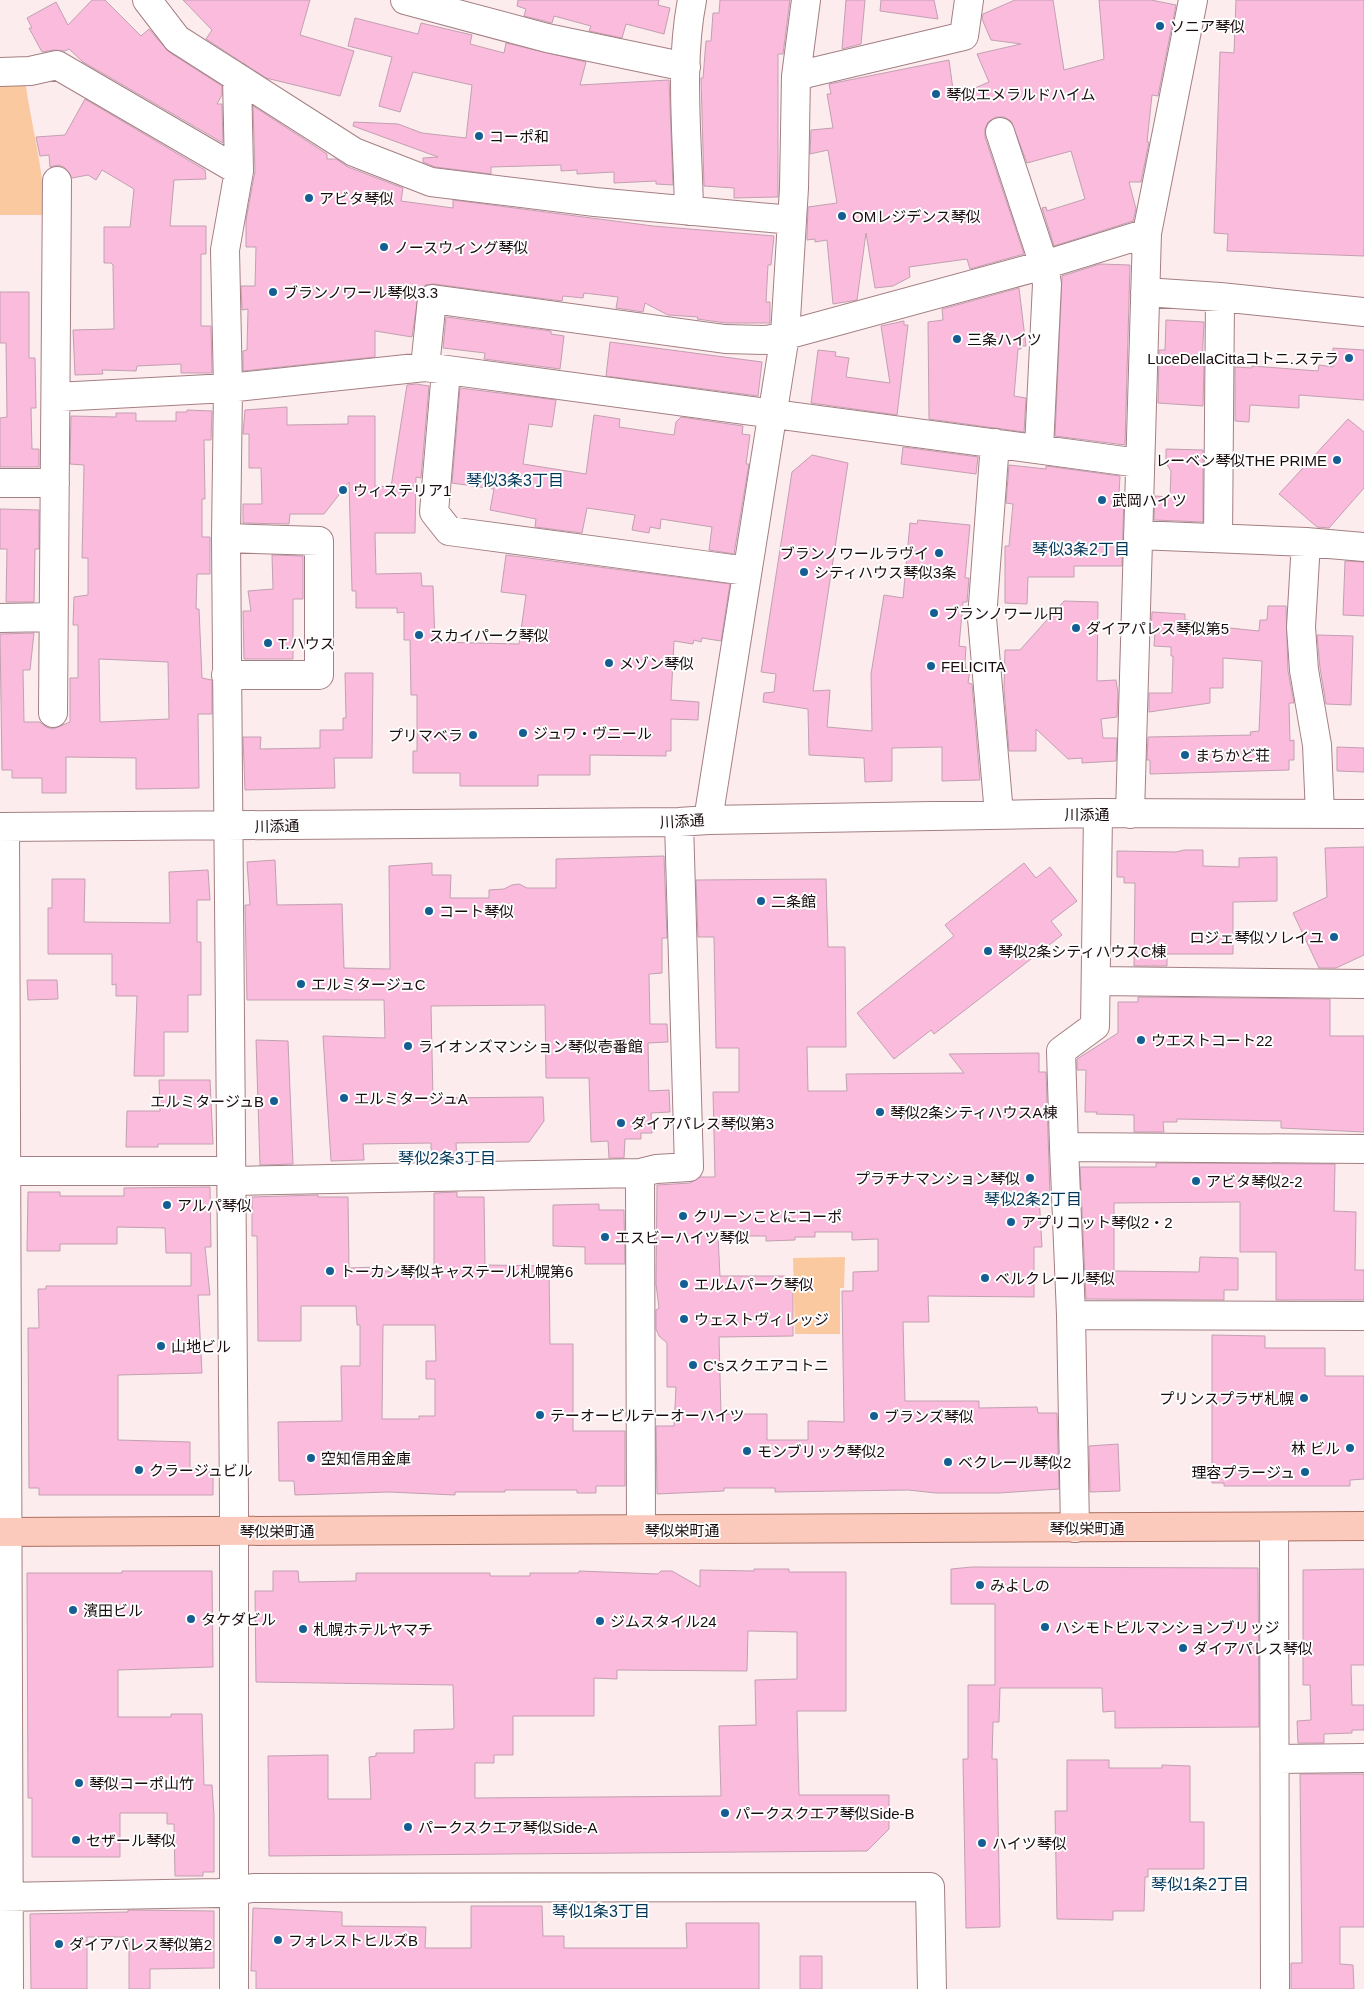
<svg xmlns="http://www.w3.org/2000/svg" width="1364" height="1989" font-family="Arial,'Noto Sans JP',sans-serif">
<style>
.green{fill:#fac99f}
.building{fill:#fabbdc;stroke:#c2a0b1;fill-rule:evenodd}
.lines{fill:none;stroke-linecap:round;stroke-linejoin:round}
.minor-casing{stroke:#a47f83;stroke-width:30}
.major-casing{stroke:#ab7162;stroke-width:30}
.minor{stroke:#fff;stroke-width:28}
.major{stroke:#fbcabc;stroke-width:28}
.poi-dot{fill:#155e92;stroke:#fefefe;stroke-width:2}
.labels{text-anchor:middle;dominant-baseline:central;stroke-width:4;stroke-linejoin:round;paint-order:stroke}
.poi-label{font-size:15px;fill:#190c0e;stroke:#fefefe;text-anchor:start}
.street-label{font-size:15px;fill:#190c0e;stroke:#fefefe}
.neighbourhood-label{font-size:16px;fill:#023659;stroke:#fefefe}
</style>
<rect width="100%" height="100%" fill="#fdeced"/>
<path class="green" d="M0,80H25C31,125 44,169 45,215H0Z
M845,1257L844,1288H840V1334H795L793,1258Z"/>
<path class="building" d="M92,0H105L141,36L149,29L169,52L222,86V95L217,104H222L223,143L83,62L69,49L65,51L54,50L42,52L29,28H32L27,18L56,2L68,25Z
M183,0H310L300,35L354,51L340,96L266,78L206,39L212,30Z
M518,0H659L658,5L670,8L664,34L626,24L622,38L589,31L591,26L554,16L552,23L524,16L526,9L517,6Z
M720,0H790L783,54H778V197L734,198V188L704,186L701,78H703L706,41H711L713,13H719Z
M846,0H865L861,44L842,49Z
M881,0H934L938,19L880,11Z
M1015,0H1053L1064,70L1104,59L1099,0H1151L1176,5L1158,96L1152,95L1147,142H1149L1141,182H1129L1136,209L1133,221L1054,246L1042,208L1046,207L1047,211L1085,199L1071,151L1027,163L1011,121L1004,117H996L988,122L985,129V137L1024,254L970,269L967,259L909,267L910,277L893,286L875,288L866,233L857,300L833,304L827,240L815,242V239L807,240V235L808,207L837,203L828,150L810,154L811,130L833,128L827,94H831L829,84L949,60L954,97L989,82L977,54L1021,44L991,40L982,19L983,14Z
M1236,0H1364V256L1227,251L1228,234L1214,233L1220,52L1234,53Z
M355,18L418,34L421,23L472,35L470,44L504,53L506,43L586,62L580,85L669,80L673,185L656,184V181L614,183V172L577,174V170L561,171V165L491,167V174L435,167L423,162V158L438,157L353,126L354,122L398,124L422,133L466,138L472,85L413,72L400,112L379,106L392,57L348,46Z
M85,99L205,170L206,179L174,180L170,226H206V254H201V326H211L212,373H181V364L137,366L136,371L102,370L103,374L75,375L73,330L114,329L113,265L111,263H104V227H130L134,189L102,170L96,180L88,175L72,178L64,167L58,165L50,167L49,155L40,156L36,137L65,135Z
M253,106L327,154V159H336L348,167L403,188L401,201L453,208V200L653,226L774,236L771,265H768L766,302H770V323H726L697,319L698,317L668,315L645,303L643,312L616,308L618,297L584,293L583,298L563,296L562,301L434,284L426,285L419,290L412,337L375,331V357L243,371V351L247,350L248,309L242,310L241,286H255L256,247H246V220L255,171Z
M1100,264L1130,265L1125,445L1055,436L1062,276Z
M1019,288L1026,346H1021V349H1018L1014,396L1026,398L1024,432L929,419L928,322L943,320L942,309Z
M0,292H29V358H35L36,408H31L32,449H39V467H0V418L7,417L6,343H0Z
M446,317L551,331V334L564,336L560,369L484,359L485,353L443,348Z
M1166,320L1204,322L1202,365H1204L1203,406L1158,403L1159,350H1165Z
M904,321V325H908L897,415L811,403L818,350L836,352L835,356L849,358L846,377L890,383L881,326Z
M610,342L762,362L758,396L606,376Z
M1333,348L1364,350V400L1299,395V408L1250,405L1249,422L1235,421V367L1252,368V366L1318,371L1319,365L1333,367Z
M416,384L429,386L421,478L416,477L415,533H375L376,574L421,573L422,586H433L435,642L519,644L526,595L501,592L506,555L730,584L721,641L702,638L701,642L694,640L693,644L674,641L671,700L699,702L698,720L671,719V751H666V756L590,755V775H538V786H460V773H413V751H417V695H411L410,640H404V612L397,613V608H356V591H352L349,482L324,514H290L289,524L243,523V504H262L261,468H249V434H243L245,410L287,407V425L348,424V416H375V486L391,487L407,385Z
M460,388L556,400L552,427L529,424L523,464L586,474L594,415L620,419L619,427L674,435L676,422L681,417L743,426L742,434L750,435L746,464H749L734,554L709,550L712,527L661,519L660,529L650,527L649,533L632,530L635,515L587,508L582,533L535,527L536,519L490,510L494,489L452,483Z
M187,410L212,411L211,440H204L205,499H202V537H210V574H197L196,609H199L202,678L212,680V714H198L199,788L136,789V758L66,757V793H42V778H12V770H2L0,634L34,633L30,670H23L24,722H40L46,727L53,729L70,722V678H78V625H73L74,597L88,595V558H82L84,465L70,464L71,416L116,417V413H136V421H176V412H187ZM99,659L168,662L169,719L100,722Z
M1348,419L1364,432V488L1329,528L1317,527L1279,494Z
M903,447L978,457L976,474L901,464Z
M1166,449L1203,450V522L1154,520L1155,496L1170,497L1171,471L1166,463Z
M812,455L848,463L813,691L830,690L827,727L872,731L871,674L884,595L903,598L910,523L917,524L918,520L970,525L965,578H969L967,602H963L959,646L966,647L965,662L966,670H970L968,683L972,684L980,780L942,781V747L892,748V781L865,782L864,758L809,755L808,709L763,702L764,693L774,692L776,674L761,672L792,472Z
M1009,465L1046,469V466L1120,476L1119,494H1124L1122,566H1074V577H1028L1027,604L1005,603V546H1009L1013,504L1006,503Z
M0,509L39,510V549H35L34,602H6L7,549H0Z
M272,555L303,556V599H293V659H244L243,611H251L248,591L273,589Z
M1345,561L1364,562V616L1343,615Z
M1064,601L1098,602L1097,681L1116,680L1118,693L1117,717L1101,719L1103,738H1117L1116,761L1082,763V758L1068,759L1036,729V751H1009L1004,688L1005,650H1020Z
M1268,606H1286L1288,671L1294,703H1289L1290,741L1294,740V760H1289V770L1150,774V760H1147L1148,737L1251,735L1250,732L1259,731L1262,661L1223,658V688H1210V703L1149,712V693H1172L1173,656H1171V647L1154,646L1155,631H1151L1152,612L1185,614V620L1220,623V627L1259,631L1260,620H1267Z
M1317,635L1353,636L1351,705L1326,704L1320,668Z
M345,673H373L372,758H334L335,788L245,790L243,737H261L260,749L320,748V730H343V718H346Z
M1337,747L1364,748V772L1337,771Z
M1364,847V955L1336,968H1319L1293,913L1327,897L1325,848Z
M1184,850H1203V866L1239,867V858L1277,857V901L1233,902V954H1167V966H1134L1135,883H1124V877H1117V851L1176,852Z
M664,856L667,938H662V973L649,974L650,1024H667L668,1042L648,1043L649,1091L669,1090L670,1112L651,1113L652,1133H641V1139H625L624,1158H609L608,1141L591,1142L589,1078H546L545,1005L431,1006L433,1098L543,1097L544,1121L529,1142L456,1143L457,1161H431V1143L363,1144L364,1160L331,1161L323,1036L385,1038L384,1000H247L245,905H250L247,862L275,860L277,905L342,904L344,968L390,969L389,866L432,863V875H451L450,898H489V890L504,889L512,885L519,884L527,888H556V859Z
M1024,863L1036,878L1050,867L1077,901L1051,921L1062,935L934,1034L931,1030L894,1059L857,1013L954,936L945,925Z
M208,870L210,900H197V942H201V995H188V1032H164V1076H134L137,996H116V984L112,985V954H48V908H52V879H85L84,922L170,923L169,872Z
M826,879L828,947H845L846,1047H807L808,1091H847L846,1074L964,1073L949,1054L1039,1053V1072H1046L1050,1196H1039L1042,1247H1034V1297L928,1296L929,1322H903L905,1401H979V1408L1037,1407L1038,1413H1057L1059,1489L999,1493H936L908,1490L775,1492V1488H724V1491L657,1494L656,1426H674L676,1387H667V1343L659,1336L656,1329V1310L659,1308L656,1284L657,1185L690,1183L700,1177H715L713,1092H739V1048H716L714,937H698L696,880ZM815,1232H852V1240L878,1239V1271L853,1272V1291H842L844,1422L808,1421V1440H767V1414H721L719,1337L793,1336V1286H785V1276H720L718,1236H766V1241L795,1240V1237H815Z
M27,980H57L58,999L28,1000Z
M1138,997L1330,999V1036H1364V1132L1281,1128V1121L1177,1119V1122H1163L1164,1132H1134V1115L1096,1114L1097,1112H1085L1086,1070H1077V1059L1118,1033V1002H1138Z
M256,1040L288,1041L293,1164L260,1165Z
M159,1080H210L213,1144H158V1147H126L127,1111H160Z
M1156,1163L1335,1164L1334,1211L1356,1212L1355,1270H1364V1300H1276V1252H1240V1202L1114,1203V1271L1199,1272L1200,1257L1238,1258V1290H1224V1300L1086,1299L1080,1167H1156Z
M210,1187L211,1247H205L210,1295H198L202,1373L118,1375V1440L190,1442V1468H213V1495H39V1488H29L28,1328H39L38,1289H46V1286H191V1253H166L165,1228L117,1227V1244H60V1251H27L28,1192H60V1196H124V1188Z
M457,1192V1197H484L485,1265L549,1266L550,1344H573V1431H625V1486H596V1493H577V1490H505V1492H455V1495L389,1492L295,1495L294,1481H279L278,1422L342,1421L341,1366H360V1325H357L356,1306H301V1341H258L257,1236H252V1197L318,1195V1197H348L349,1268L377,1267L376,1271H434V1193ZM383,1325H435L436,1361H426V1379H435V1416H419V1419H382Z
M599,1204V1210H624L625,1264H585V1247L553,1246V1205Z
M1212,1335L1265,1336V1348H1325V1376H1364V1479L1350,1480V1486H1224V1483H1212Z
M1118,1444L1120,1491L1090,1492L1089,1446Z
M972,1567L1258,1568L1259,1727L1115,1728V1711L1103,1712L1102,1688H1000L999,1722H993L992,1759H997L1000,1927L966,1928L963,1759H968V1685H995V1604H951V1569Z
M754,1569H789V1572H846V1711H797L799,1795H889V1829L867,1851L269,1856L268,1756L328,1755V1799H371L369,1757L376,1756V1753H414V1730L453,1729L454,1727L453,1685L256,1682L255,1591H273V1571H298L299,1582L356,1581V1573H490V1576H530V1573H579V1571L658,1574L661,1571H672L700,1587V1570L754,1571ZM748,1631L797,1632V1679L755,1680L756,1725L719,1726L721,1796L475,1798V1763H494V1755H513V1716H594V1678L617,1679V1670L747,1671Z
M1364,1569V1665H1351L1352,1705H1364V1730H1352V1733L1324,1734V1743H1298L1297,1721L1311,1720L1310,1685H1303V1570Z
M122,1571H212L213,1667L118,1670V1717H171V1714H202L204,1785H212L214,1815V1872H203V1876H175L174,1824H167V1813H120V1857H32V1798H28L27,1573H122Z
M1067,1760H1109V1768H1162V1765L1190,1766V1822H1204V1869H1148V1877H1145L1144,1911H1113V1920L1057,1919L1055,1811H1067Z
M1300,1774H1364V1927H1340V1964L1353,1965L1354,1989H1291V1963H1302Z
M471,1906H542L543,1936H564V1948H687L686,1923H759V1989H256V1971H251L253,1908L342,1912V1926L426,1927L425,1948H471Z
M128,1910L214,1911V1968L150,1969V1989H129V1937H87V1989H31L30,1914L128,1912Z
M800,1956H822V1989H800Z"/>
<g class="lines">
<g class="minor-casing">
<path id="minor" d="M147,0L177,39L354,152L431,182L595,202L792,220
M405,0L547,38L686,67
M0,72L30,71L57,65L239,171
M796,76L964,36L969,0
M1000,132L1044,265L1047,284L1039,448
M689,211C688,143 679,66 692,0
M1145,292L1220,297L1364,312
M425,367L432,299L725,339L768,340L1044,265L1147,233
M446,371L434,512L449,531L747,571
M56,397L228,388L425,367L1139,463
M995,443L982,618L999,814
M0,483H55
M1138,535L1306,542L1364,547
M226,538L319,541V675H226
M1218,538L1220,297
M1306,542L1301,627L1304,670L1317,745L1320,814
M0,618L53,617
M53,713L57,181
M1130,814L1147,233L1193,0
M708,820L785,335L794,188L796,76L806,0
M0,827L679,822L708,820L1098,813L1364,814
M5,827L9,1989
M1096,981L1364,984
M1064,1147L1061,1051L1095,1026L1098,813
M0,1171H231
M640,1173L656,1169L689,1167L679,822
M232,1181L640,1173L641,1529
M1071,1315L1364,1316
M1274,1527L1275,1989
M1075,1528L1071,1315L1064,1147L1364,1149
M1276,1759L1364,1758
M0,1897L219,1893L253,1888L930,1887L932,1989
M234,1989V1502L226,538L228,388L225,250L239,171L237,77"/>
</g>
<g class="major-casing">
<path id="major" d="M0,1532L1364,1526"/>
</g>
<use href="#minor" class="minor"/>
<use href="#major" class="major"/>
</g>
<g class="poi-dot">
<circle cx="1160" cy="26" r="5"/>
<circle cx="936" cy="94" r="5"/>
<circle cx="479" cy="136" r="5"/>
<circle cx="309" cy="198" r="5"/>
<circle cx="842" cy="216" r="5"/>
<circle cx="384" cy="247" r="5"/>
<circle cx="273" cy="292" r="5"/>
<circle cx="957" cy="339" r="5"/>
<circle cx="1349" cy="358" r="5"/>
<circle cx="1337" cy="460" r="5"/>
<circle cx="343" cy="490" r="5"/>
<circle cx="1102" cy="500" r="5"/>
<circle cx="939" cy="553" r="5"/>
<circle cx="804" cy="572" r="5"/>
<circle cx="934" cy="613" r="5"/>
<circle cx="1076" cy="628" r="5"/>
<circle cx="419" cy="635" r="5"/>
<circle cx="268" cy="643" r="5"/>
<circle cx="609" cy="663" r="5"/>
<circle cx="931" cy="666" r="5"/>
<circle cx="523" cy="733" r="5"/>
<circle cx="473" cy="735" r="5"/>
<circle cx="1185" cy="755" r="5"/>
<circle cx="761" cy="901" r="5"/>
<circle cx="429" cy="911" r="5"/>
<circle cx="1334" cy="937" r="5"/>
<circle cx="988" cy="951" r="5"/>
<circle cx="301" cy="984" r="5"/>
<circle cx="1141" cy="1040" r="5"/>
<circle cx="408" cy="1046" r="5"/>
<circle cx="344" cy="1098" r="5"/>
<circle cx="274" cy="1101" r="5"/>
<circle cx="880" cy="1112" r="5"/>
<circle cx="621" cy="1123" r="5"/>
<circle cx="1030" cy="1178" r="5"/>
<circle cx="1196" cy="1181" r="5"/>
<circle cx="167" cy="1205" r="5"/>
<circle cx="683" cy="1216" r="5"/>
<circle cx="1011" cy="1222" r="5"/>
<circle cx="605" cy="1237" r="5"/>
<circle cx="330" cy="1271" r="5"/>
<circle cx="985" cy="1278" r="5"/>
<circle cx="684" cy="1284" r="5"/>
<circle cx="684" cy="1319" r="5"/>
<circle cx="161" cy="1346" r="5"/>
<circle cx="693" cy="1365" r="5"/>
<circle cx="1304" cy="1398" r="5"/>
<circle cx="540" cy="1415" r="5"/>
<circle cx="874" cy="1416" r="5"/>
<circle cx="1350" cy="1448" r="5"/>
<circle cx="747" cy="1451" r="5"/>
<circle cx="311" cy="1458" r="5"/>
<circle cx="948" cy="1462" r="5"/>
<circle cx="139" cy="1470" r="5"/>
<circle cx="1305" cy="1472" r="5"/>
<circle cx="980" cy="1585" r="5"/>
<circle cx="73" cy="1610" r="5"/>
<circle cx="191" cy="1619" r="5"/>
<circle cx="600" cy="1621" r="5"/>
<circle cx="1045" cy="1627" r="5"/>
<circle cx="303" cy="1629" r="5"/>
<circle cx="1183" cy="1648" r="5"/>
<circle cx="79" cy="1783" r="5"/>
<circle cx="725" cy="1813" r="5"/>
<circle cx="408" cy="1827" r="5"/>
<circle cx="76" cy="1840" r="5"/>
<circle cx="982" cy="1843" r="5"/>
<circle cx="278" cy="1940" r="5"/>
<circle cx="59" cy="1944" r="5"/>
</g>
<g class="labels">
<g class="poi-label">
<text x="1170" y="26">ソニア琴似</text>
<text x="946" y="94">琴似エメラルドハイム</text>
<text x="489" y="136">コーポ和</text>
<text x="319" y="198">アビタ琴似</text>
<text x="852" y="216">OMレジデンス琴似</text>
<text x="394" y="247">ノースウィング琴似</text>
<text x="283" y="292">ブランノワール琴似3.3</text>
<text x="967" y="339">三条ハイツ</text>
<text x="1339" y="358" text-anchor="end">LuceDellaCittaコトニ.ステラ</text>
<text x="1327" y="460" text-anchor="end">レーベン琴似THE PRIME</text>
<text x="353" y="490">ウィステリア1</text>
<text x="1112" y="500">武岡ハイツ</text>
<text x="929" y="553" text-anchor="end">ブランノワールラヴイ</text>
<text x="814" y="572">シティハウス琴似3条</text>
<text x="944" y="613">ブランノワール円</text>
<text x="1086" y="628">ダイアパレス琴似第5</text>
<text x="429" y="635">スカイパーク琴似</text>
<text x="278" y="643">T.ハウス</text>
<text x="619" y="663">メゾン琴似</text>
<text x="941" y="666">FELICITA</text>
<text x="533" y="733">ジュワ・ヴニール</text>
<text x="463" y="735" text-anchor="end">プリマベラ</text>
<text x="1195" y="755">まちかど荘</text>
<text x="771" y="901">二条館</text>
<text x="439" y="911">コート琴似</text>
<text x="1324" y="937" text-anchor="end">ロジェ琴似ソレイユ</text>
<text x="998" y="951">琴似2条シティハウスC棟</text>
<text x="311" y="984">エルミタージュC</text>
<text x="1151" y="1040">ウエストコート22</text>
<text x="418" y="1046">ライオンズマンション琴似壱番館</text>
<text x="354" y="1098">エルミタージュA</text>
<text x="264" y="1101" text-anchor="end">エルミタージュB</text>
<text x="890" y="1112">琴似2条シティハウスA棟</text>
<text x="631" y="1123">ダイアパレス琴似第3</text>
<text x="1020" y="1178" text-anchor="end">プラチナマンション琴似</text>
<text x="1206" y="1181">アビタ琴似2-2</text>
<text x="177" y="1205">アルパ琴似</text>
<text x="693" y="1216">クリーンことにコーポ</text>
<text x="1021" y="1222">アプリコット琴似2・2</text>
<text x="615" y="1237">エスビーハイツ琴似</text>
<text x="340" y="1271">トーカン琴似キャステール札幌第6</text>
<text x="995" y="1278">ベルクレール琴似</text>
<text x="694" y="1284">エルムパーク琴似</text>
<text x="694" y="1319">ウェストヴィレッジ</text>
<text x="171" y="1346">山地ビル</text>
<text x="703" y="1365">C'sスクエアコトニ</text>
<text x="1294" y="1398" text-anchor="end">プリンスプラザ札幌</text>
<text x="550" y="1415">テーオービルテーオーハイツ</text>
<text x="884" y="1416">ブランズ琴似</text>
<text x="1340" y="1448" text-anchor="end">林 ビル</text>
<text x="757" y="1451">モンブリック琴似2</text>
<text x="321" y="1458">空知信用金庫</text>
<text x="958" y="1462">ベクレール琴似2</text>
<text x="149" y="1470">クラージュビル</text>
<text x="1295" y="1472" text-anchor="end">理容プラージュ</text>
<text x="990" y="1585">みよしの</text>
<text x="83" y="1610">濱田ビル</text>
<text x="201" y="1619">タケダビル</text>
<text x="610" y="1621">ジムスタイル24</text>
<text x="1055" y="1627">ハシモトビルマンションブリッジ</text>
<text x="313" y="1629">札幌ホテルヤマチ</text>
<text x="1193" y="1648">ダイアパレス琴似</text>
<text x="89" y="1783">琴似コーポ山竹</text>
<text x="735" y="1813">パークスクエア琴似Side-B</text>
<text x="418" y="1827">パークスクエア琴似Side-A</text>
<text x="86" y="1840">セザール琴似</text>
<text x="992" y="1843">ハイツ琴似</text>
<text x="288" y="1940">フォレストヒルズB</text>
<text x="69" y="1944">ダイアパレス琴似第2</text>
</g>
<g class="street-label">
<text x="1087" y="814">川添通</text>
<text transform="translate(682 821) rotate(-3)">川添通</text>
<text transform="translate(277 826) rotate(-1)">川添通</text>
<text x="1087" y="1528">琴似栄町通</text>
<text x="682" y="1530">琴似栄町通</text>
<text x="277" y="1531">琴似栄町通</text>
</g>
<g class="neighbourhood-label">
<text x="515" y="480">琴似3条3丁目</text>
<text x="1081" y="549">琴似3条2丁目</text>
<text x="447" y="1158">琴似2条3丁目</text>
<text x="1033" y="1199">琴似2条2丁目</text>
<text x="1200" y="1884">琴似1条2丁目</text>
<text x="601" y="1911">琴似1条3丁目</text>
</g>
</g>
</svg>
